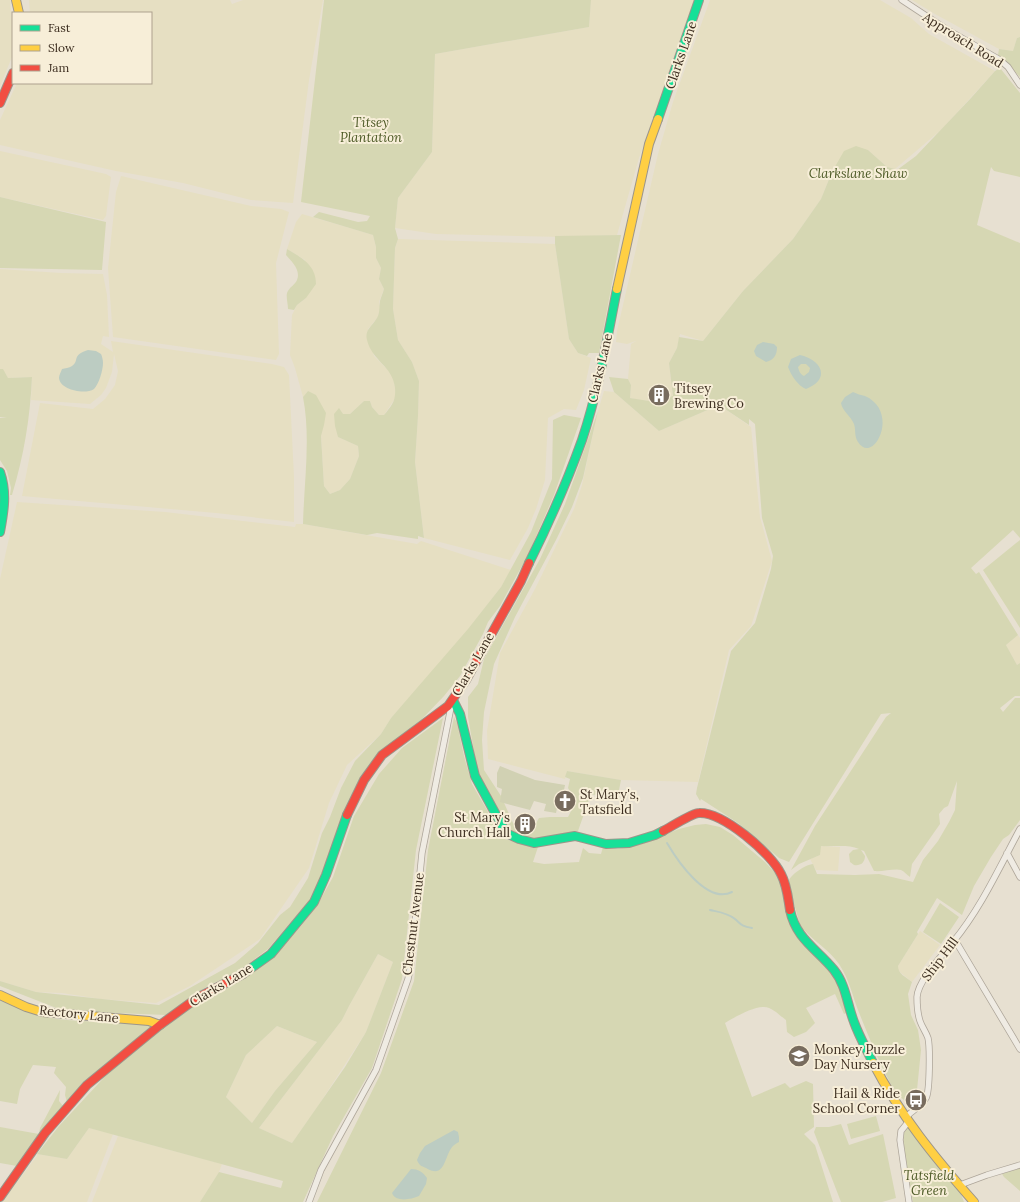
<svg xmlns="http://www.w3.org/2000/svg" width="1020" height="1202" font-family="Lora,serif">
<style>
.farmland{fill:#e6dfc2}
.green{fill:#d6d7b3;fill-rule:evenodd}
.cemetery{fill:#d1d1b3}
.water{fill:#bcccc2;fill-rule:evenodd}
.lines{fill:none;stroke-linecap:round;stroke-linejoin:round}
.stream{stroke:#bcccc2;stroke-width:2}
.street-casing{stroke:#ada599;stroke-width:7}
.fast-casing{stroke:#9c958a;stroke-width:10}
.slow-casing{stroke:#9c958a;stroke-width:10}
.jam-casing{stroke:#9c958a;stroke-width:10}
.street{stroke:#efebe3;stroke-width:5.5}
.fast{stroke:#16e098;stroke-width:8}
.slow{stroke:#ffcf43;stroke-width:8}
.jam{stroke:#f24e42;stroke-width:8}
.labels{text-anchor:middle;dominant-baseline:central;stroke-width:4;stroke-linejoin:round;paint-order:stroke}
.street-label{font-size:13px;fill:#3d2e20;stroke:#f7eed8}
.park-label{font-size:13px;font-style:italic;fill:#4d5a26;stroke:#f7eed8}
.poi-label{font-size:13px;fill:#3d2e20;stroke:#f7eed8;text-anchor:start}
</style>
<rect width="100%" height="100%" fill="#e7e0d1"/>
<path class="farmland" d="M0,0H10L13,31V49L12,57L0,86Z
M29,0H230L232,4L243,0H323L309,80L293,203L251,200L183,183L116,171L0,145V120L17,83H151V13H30Z
M591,0H694L639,158L617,235L562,237L436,234L395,228L398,198L432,152L435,54L589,27Z
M710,0H880L911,18L929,34L995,71L942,129L895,169L887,167L868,150L832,172L821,199L793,239L743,291L703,341L680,334L677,348L669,363L673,396L649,401L640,400L630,398L631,385L628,379L631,344L636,341L627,344L616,342L617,331L658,154L673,102Z
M912,0H1020V37L1017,38L1013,51L999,49L935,14Z
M0,151L106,174L111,177L106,216L103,220L0,197Z
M121,176L251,206L281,209L289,212L276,263L279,354L276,360L113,337L108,268L116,192Z
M302,214L373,235L376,247V258L381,268L379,279L384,289L379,302L380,308L378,317L368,329L374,356L391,373L394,379L396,397L384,415H379L372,407L370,401H364L350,414H343L338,437L358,446L359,456L350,479L340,490L330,494L324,486L321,434L308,391L303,397L295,368L290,355L292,315L297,305L306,298L305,260L287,249L296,222Z
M398,239L555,244L569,339L578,353L591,358L584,390L576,410L564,409L548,418L545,480L536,509L528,528L510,560L424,538L415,462L418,416L419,381L412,362L398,340L393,309L395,248Z
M0,269L61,273L103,274L107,295L109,337L103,336L101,344L113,352L111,341L272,364L284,367L289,375L294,477V522L216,513L22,496L40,403L93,409L105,399L115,385L118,371L114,354L112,372L106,388L101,395L90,404L31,400L32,377L8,378L3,370L0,369Z
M604,391L614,392L659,431L719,405L751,427L760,517L772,561L751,626L729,650L698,782L621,780L567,771L565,779L488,759L487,731L500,653L535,589L574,509L582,485L598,411Z
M17,502L165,512L295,527L296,524H303L417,544L421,541L511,570L501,587L458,643L391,718L381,734L347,765L329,803L309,868L260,939L190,986L156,1003L101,999L62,993L36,992L0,981V579Z
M1018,635L1020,638V663L1017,665L1006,645Z
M820,846L840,847L838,871L816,870L810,859L820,855Z
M920,931L940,945L912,982L900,972L898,970V966Z
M378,954L393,962L366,1032L316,1109L292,1143L259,1128L342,1020L349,1006Z
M277,1026L317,1042L275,1091L252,1123L226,1097L246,1055Z
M89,1128L113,1134L87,1202H2L37,1156V1154L67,1159Z
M118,1136L222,1164L219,1172L200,1202H92Z"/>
<path class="green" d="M324,0H591L589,27L435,54L432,152L398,198L395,228L398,239L395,248L393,309L398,340L412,362L419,381L418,416L415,462L424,538L418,536V539L377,533L367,535L303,524C304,482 311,438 303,397L308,391L316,395L326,413L324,425L321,436L324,486L330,494L340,490L350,479L359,456L358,446L338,437L335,426L334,414L339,408L343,414H350L364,401H370L372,407L379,415H384C392,405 396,401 395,388C393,366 372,361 367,340C364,329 374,325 378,316C380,311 379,306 380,301C381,297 383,293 384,289L379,279L381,268L376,258V247L373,235L313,217L319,212L358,222L367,221L370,216L301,202Z
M1020,37V77L998,55L999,49L1013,51L1017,38Z
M1000,68L1020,93V177L994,171L991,167L977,225L1020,243V538L1013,530L971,568L976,574L979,572L1018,635L1006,645L1017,665L1020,663V696H1015L1000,708L1003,712L1015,698H1020V820L1009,835L1003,839L991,857L974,886L962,915L937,898L917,932L918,934L898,966C898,974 906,977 912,982L908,994L911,1015L918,1030L921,1050L917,1090L914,1094L907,1096L904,1100C893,1092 889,1080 883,1069C874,1050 866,1030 858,1010C852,994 849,979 839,964C829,949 811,940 800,925L788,882C791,874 805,865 813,864L817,874L855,875L879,874L913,882L923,860L938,841L949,822L955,810L957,781L948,806L944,808L939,814L940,824L912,864L910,877C907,875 904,871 901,870C895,868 882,872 874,871L864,851L861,850L865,856C865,863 860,866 854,865L850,862L849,854L853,850L859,849C848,844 833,847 821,846L820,855L799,864L791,870L815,826L886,717L891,713L881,714L789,862L779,858L738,823L701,799L700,801L696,794L697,788L731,651L755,623L771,569L773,556L762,518L755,424L749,419V425L719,405L659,431L614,392L609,377L628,379L631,385L630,398L649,401L673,396L669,363L677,348L679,337L703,341L743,291L793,239L821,199L832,172L844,151L856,146L868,150L887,167L895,169L892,172L895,177L900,172L897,170L916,156L971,98L995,71Z
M0,197L106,222L102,270L0,268Z
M621,235L599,353H589L587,356L578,353L569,339L555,244V236Z
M287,249C302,258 316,265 316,284L306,298L297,305L294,310L288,309C288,304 286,297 287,293C289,287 295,285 297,280C301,270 292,262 286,255Z
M0,369H3L8,378L32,377C30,419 24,455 12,495H10L11,488L7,471L0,460V418H7L0,417Z
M598,411L583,478L572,507L556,540L515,617L494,664L484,712L482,740L484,770L501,796L513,823L527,835L532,830L539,818L550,817H568L573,807L571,803L574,797L568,788L570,779L565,777L567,771L621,780L617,800L591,794L578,831L537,840L525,838L510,830L480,777L476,763L468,717V697L478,684L484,659L540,559L565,504Z
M564,415L581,418L554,495L528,555L500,606L488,622L483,634L460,676L444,696L422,719L379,753L313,896L268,949L239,971L206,987L166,1015L64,1011L0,986V981L36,992L159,1005L235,963L258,943L280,915L290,907L308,878L322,833L330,817L341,788L355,761L381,734L391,718L468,629L501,587L531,532L552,479L553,420Z
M1020,540V628L983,570Z
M454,717L457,723L464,756L472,784L487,810L500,838L538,847L533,862L544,864L579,862L583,848L589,853L601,854L603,847L618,849L642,844L679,829L695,825L706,824L720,827L733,835L765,862L778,876L784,888L788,916L837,975L849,1012L844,1014L835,994L806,1008L815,1023L806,1032L794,1037L787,1032L786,1020C779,1015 772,1007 764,1007C754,1006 733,1018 725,1023L752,1097L785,1083L790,1088L806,1081L813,1084L814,1127L804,1134L815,1145L833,1202H317L381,1073L414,981L428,850Z
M443,718L416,850L402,979L372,1068L333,1136L303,1202H200L219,1172L281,1188L283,1181L89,1128L67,1159L37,1154L59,1126L112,1069L167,1024L198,1002L246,977L272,958L301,926L318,904L333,877L354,816L379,774L402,748ZM378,954L393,962L366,1032L345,1067L292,1143L259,1128L342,1020L349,1006ZM277,1026L317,1042L275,1091L252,1123L226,1097L246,1055Z
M940,903L959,917L941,944L923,932Z
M0,998C19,1007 37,1016 58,1019C90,1023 122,1020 153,1026L127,1049L91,1077L67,1102L65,1095L66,1087L54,1073L56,1067L33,1065L20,1089L17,1104L0,1101Z
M60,1090L59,1101L63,1106L39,1134L17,1166L0,1163V1127L39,1134L40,1128Z
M876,1116L880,1131L851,1139L847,1124Z
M841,1124L849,1145L883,1134L896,1198L882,1202H841L814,1132L816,1127H829Z
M909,1125L959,1189L964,1202H913L903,1145L904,1133Z
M1020,1167V1191L1004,1177L1002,1174Z"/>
<path class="cemetery" d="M500,766L535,780L565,785L564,790H561L556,813L544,811L546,804L534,801L530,810L500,802L502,789L497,787V773Z"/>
<path class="water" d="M763,342L774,344L777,347C777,355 774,360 766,362L756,356L754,351L757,345Z
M88,350L96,351L101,354C102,356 103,360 103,363C103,370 99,384 94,389C85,395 60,390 59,378C59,375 61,372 62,369C65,368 69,368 72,366C80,361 71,355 88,350Z
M800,355C822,360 831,379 806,389C798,386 791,375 788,367L791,359ZM801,364H806L810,368L809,372L804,376C800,374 799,371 798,367Z
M853,392C857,394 861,395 865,396C901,412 873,466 858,442C854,436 856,430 854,424C851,416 842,411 841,403L845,397Z
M454,1130L458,1132L459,1137V1142C457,1143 455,1144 453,1146C444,1155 446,1180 426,1168C421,1166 419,1165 417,1160L420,1153L425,1146Z
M411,1169C418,1169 423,1172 427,1178L426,1184L419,1196C410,1200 395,1202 392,1193Z"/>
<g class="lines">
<path class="stream" d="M667,843C677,860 707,905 732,892
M710,910C719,912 728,913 735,919C742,925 741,926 752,928"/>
<g class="street-casing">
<path id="street" d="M902,0L946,29L1000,60L1008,67L1020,85
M1007,853L1020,877
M955,940L1020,1049
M906,1117C912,1111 921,1106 926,1098C930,1091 930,1046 928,1038C926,1032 922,1027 920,1021C918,1015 917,1004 917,997C918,980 943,955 953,942C981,908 999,868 1020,829
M909,1121L901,1131L900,1140L909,1202
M960,1185L987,1175L1020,1165
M309,1202L321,1170L376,1070L408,979L411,964L422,853L452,702"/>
</g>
<g class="fast-casing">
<path id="fast" d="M658,119L699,0
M0,472C7,492 4,511 0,532
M529,563C549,523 567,482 582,440C598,392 607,340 617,289
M453,700L460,714L475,776L506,833L519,839L534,843L575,836L606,844L629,843L655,835L663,831
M790,910C796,939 817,949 834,970C846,985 847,1004 854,1022C859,1036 867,1050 873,1063
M243,974L271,954L314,902L326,875L347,815"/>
</g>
<g class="slow-casing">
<path id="slow" d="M16,0L19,13
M617,289L649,144L658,119
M0,995L26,1007L42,1012L149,1021L160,1025
M873,1063C900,1115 936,1159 974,1202"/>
</g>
<g class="jam-casing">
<path id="jam" d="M0,103L13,73
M347,815L364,780L382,755L448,706L466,680L521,581L529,563
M663,831C671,827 692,813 699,813C723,812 771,853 781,874C787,885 788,898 790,910
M0,1197L45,1133L87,1085L160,1025L197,998L243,974"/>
</g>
<use href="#street" class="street"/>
<use href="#fast" class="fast"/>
<use href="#slow" class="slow"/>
<use href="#jam" class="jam"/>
</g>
<defs>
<g id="building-disc" transform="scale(1.15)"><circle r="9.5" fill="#786c5e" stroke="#f7eed8"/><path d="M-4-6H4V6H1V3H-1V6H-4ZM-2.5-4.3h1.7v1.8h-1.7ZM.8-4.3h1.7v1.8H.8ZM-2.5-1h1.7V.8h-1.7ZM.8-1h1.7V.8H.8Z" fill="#fff"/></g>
<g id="church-disc" transform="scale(1.15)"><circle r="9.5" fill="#786c5e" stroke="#f7eed8"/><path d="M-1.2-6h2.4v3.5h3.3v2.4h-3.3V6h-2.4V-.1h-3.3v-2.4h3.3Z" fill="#fff"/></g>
<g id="school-disc" transform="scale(1.15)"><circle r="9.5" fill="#786c5e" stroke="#f7eed8"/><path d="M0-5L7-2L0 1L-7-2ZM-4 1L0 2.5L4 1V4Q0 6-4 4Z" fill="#fff"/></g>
<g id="bus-disc" transform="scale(1.15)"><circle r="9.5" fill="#786c5e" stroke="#f7eed8"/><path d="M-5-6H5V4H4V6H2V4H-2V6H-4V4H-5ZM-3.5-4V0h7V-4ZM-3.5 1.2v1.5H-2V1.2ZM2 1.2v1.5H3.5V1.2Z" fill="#fff"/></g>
</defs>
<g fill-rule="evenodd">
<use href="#building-disc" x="659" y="395"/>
<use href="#church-disc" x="565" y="801"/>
<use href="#building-disc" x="525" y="824"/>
<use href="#school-disc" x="799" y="1056"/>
<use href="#bus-disc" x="916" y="1100"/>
</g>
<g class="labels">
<g class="street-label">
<text transform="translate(963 40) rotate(32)">Approach Road</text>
<text transform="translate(681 55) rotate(-71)">Clarks Lane</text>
<text transform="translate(600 368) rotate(-77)">Clarks Lane</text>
<text transform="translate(473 664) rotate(-60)">Clarks Lane</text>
<text transform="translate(413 924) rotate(-83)">Chestnut Avenue</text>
<text transform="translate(940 959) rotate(-53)">Ship Hill</text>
<text transform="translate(221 985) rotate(-31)">Clarks Lane</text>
<text transform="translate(79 1014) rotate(6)">Rectory Lane</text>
</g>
<g class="park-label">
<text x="371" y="122">Titsey<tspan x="371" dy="15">Plantation</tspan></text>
<text x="858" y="173">Clarkslane Shaw</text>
<text x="929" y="1175">Tatsfield<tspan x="929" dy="15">Green</tspan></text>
</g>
<g class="poi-label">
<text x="674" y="388">Titsey<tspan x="674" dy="15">Brewing Co</tspan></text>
<text x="580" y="794">St Mary's,<tspan x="580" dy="15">Tatsfield</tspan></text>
<text x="510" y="817" text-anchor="end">St Mary's<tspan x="510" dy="15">Church Hall</tspan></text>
<text x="814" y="1049">Monkey Puzzle<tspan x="814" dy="15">Day Nursery</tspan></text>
<text x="900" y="1093" text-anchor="end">Hail &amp; Ride<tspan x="900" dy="15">School Corner</tspan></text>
</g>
</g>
<rect x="12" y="12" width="140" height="72" fill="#f7eed8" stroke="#ada18e"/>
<rect x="20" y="25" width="20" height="6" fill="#16e098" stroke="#ada18e"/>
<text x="48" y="32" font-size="12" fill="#3d2e20">Fast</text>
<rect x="20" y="45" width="20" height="6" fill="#ffcf43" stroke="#ada18e"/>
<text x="48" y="52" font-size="12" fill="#3d2e20">Slow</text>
<rect x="20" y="65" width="20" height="6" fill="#f24e42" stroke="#ada18e"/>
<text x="48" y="72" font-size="12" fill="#3d2e20">Jam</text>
</svg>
